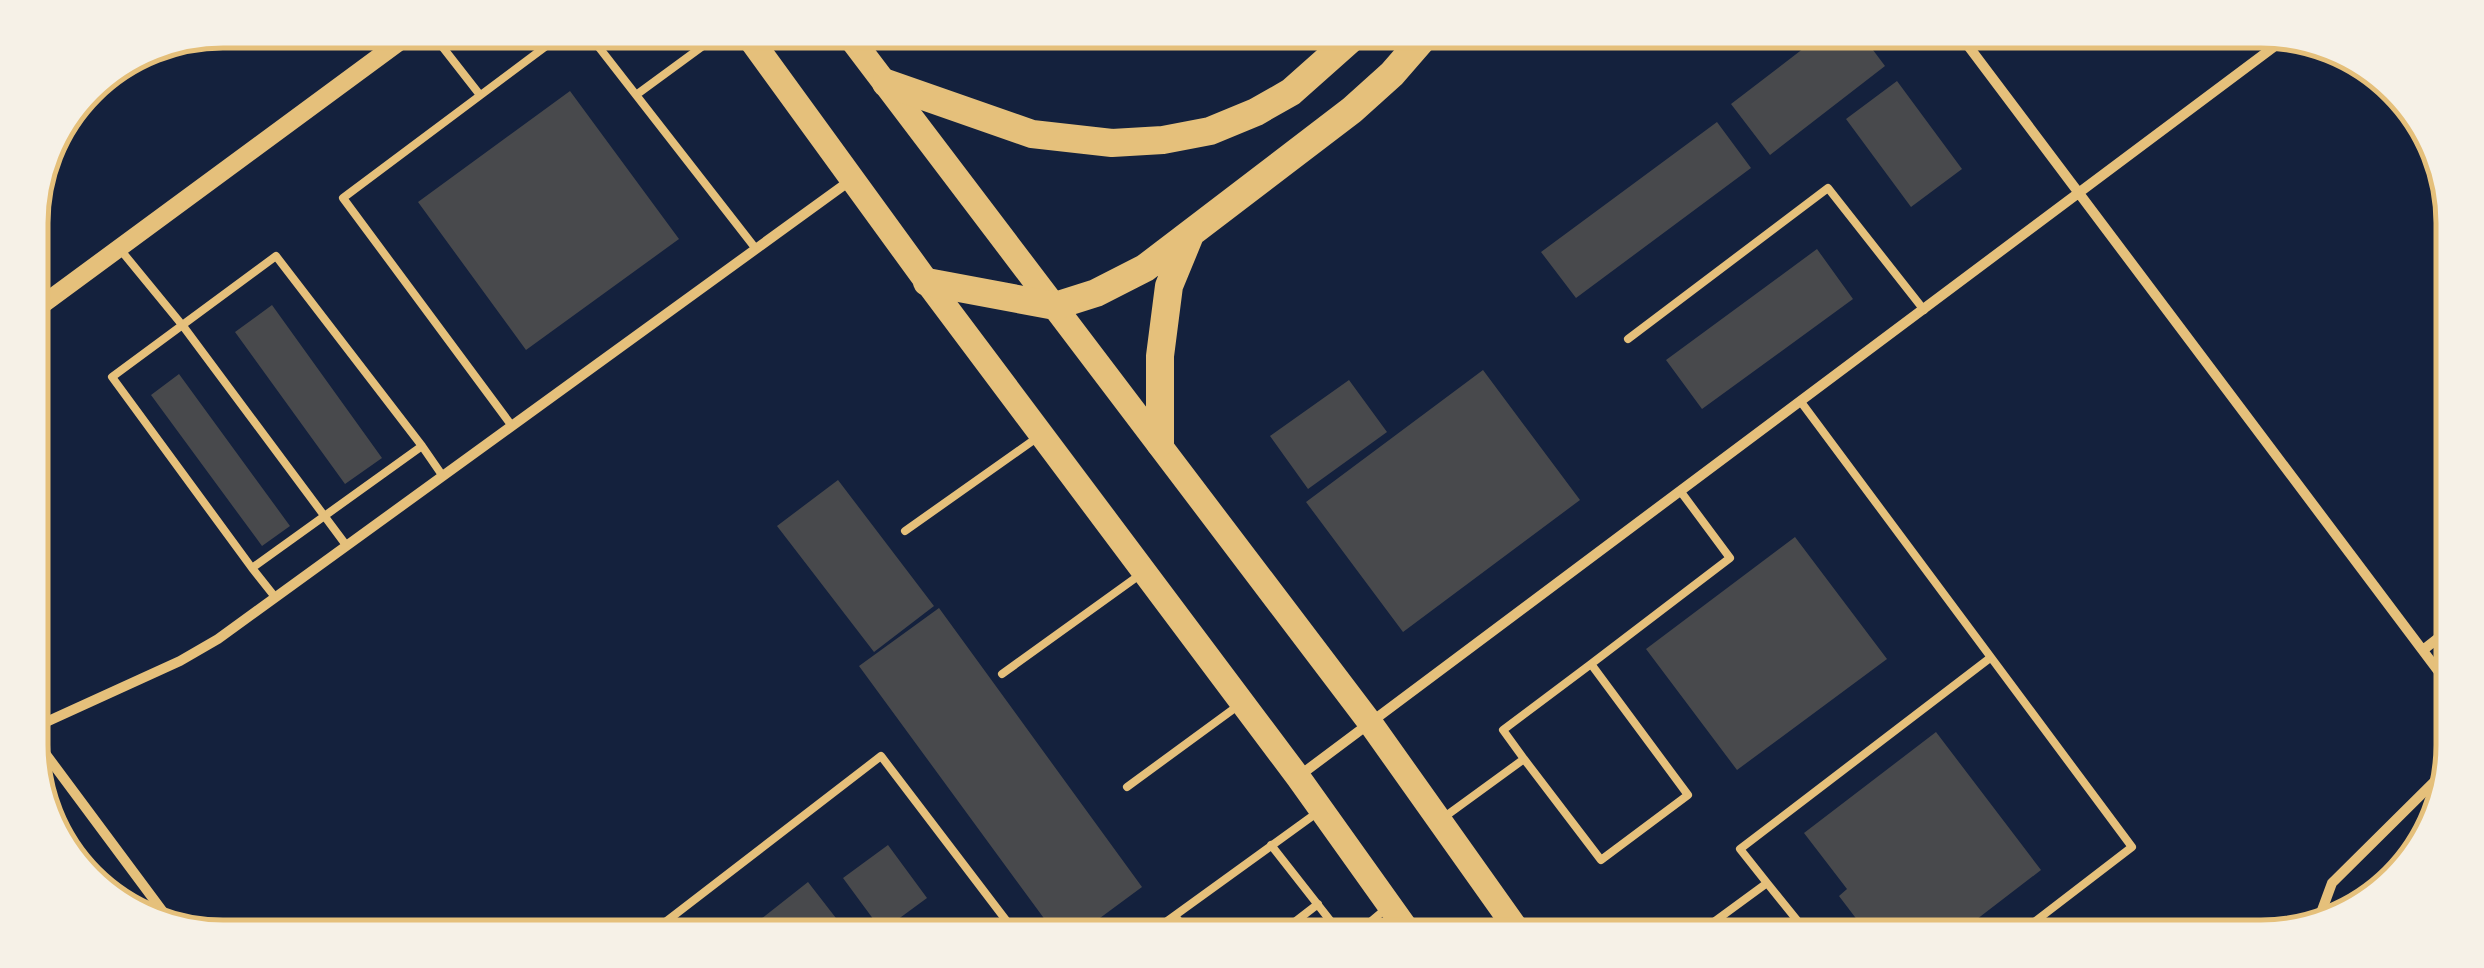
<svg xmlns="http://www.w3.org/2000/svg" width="2484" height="968" font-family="'Noto Serif',serif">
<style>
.building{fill:#48494c}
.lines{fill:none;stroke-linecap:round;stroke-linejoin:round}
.service{stroke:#e5c07b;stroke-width:8}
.minor{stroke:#e5c07b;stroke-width:10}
.tertiary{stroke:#e5c07b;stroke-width:18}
.primary{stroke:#e5c07b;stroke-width:25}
.trunk{stroke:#e5c07b;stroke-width:28}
.rim{fill:none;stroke:#e5c07b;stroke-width:5}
</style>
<rect width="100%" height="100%" fill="#14213d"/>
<path class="building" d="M1817,38H1864L1885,66L1770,155L1731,104Z
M1897,81L1962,169L1911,207L1846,119Z
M570,91L679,239L526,350L418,202Z
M1717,122L1751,168L1576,298L1541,252Z
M1817,249L1853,299L1702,409L1666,360Z
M272,305L382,458L345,484L235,332Z
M1483,370L1580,500L1403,632L1306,502Z
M179,374L290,526L262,546L151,395Z
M1349,380L1387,432L1308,489L1270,436Z
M838,480L934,606L874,652L777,526Z
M1795,537L1887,659L1737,770L1646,649Z
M939,608L1142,887L1081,932H1054L859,666Z
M1936,732L2041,870L1955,936H1882L1869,919L1861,925L1839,896L1847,889L1804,833Z
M888,845L927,898L882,931L843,878Z
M808,882L846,931L747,930Z"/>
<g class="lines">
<path class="service" d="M430,31L480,95
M587,32L756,249
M636,95L722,32
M119,248L183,326L346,545
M276,256L422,446L252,568L112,377Z
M1628,339L1828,188L1924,310
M1801,402L2132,847L2016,936
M512,426L343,198L565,32
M422,446L442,475
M905,531L1038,437
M252,568L275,597
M1002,674L1141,574
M1524,759L1503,730L1591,664
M1127,787L1239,705
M1443,818L1524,759L1601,860L1688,795L1591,664L1730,558L1681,492
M1271,845L1340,933
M1767,883L1740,849L1990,658
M1175,916L1188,932
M1296,921L1318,904
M655,930L881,756L1015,932
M1152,932L1318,812
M1357,933L1388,907
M1696,935L1767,883L1809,935"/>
<path class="minor" d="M1963,39L2445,680
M2423,650L2446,632
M33,728L180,661L218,639L851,180
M33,737L175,928
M1299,776L2283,40
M2318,921L2332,883L2444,772"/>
<path class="tertiary" d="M31,313L414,31"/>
<path class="primary" d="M746,33L927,282L1298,777L1410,934
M847,33L1371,724L1520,934"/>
<path class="trunk" d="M886,83L1032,134L1112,143L1163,140L1210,131L1256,112L1291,92L1354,36
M927,282L1055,306L1096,293L1145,268L1352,110L1392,74L1425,36
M1160,443V356L1169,286L1190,235"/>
</g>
<path d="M0 0H2484V968H0ZM223 48H2261A175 175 0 0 1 2436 223V745A175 175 0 0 1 2261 920H223A175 175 0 0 1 48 745V223A175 175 0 0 1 223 48Z" fill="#f6f1e7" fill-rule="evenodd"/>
<path class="rim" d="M223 48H2261A175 175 0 0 1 2436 223V745A175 175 0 0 1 2261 920H223A175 175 0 0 1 48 745V223A175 175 0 0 1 223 48Z"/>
</svg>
